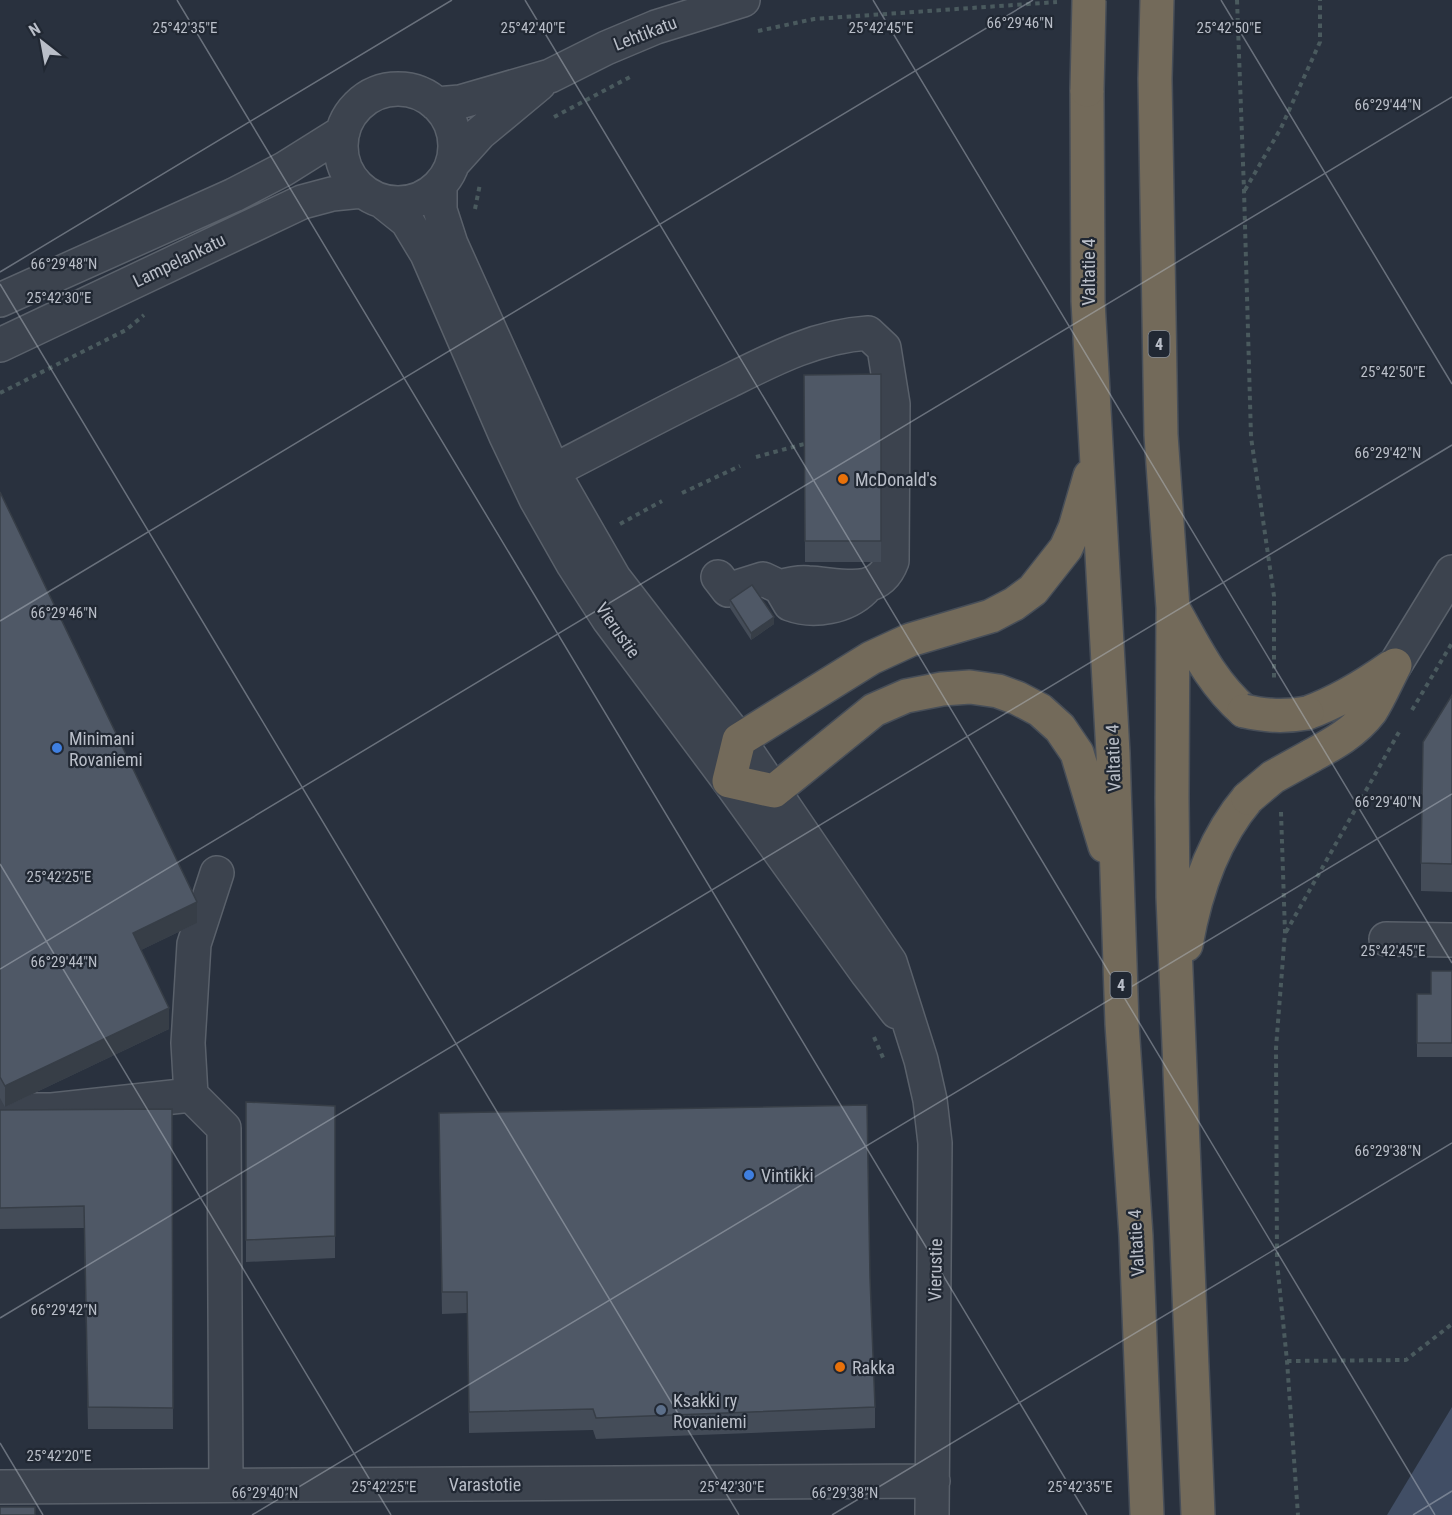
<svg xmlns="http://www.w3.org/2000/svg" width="1452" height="1515" font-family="'Roboto Condensed',sans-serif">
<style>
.water{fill:#414e65}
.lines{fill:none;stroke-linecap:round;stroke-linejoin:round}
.minor-casing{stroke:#5a616b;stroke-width:36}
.highway-casing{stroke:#474e58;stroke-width:36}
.path{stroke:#4a5a5e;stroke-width:4;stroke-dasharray:4.5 4.5;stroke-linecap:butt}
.minor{stroke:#3c434e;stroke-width:33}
.highway{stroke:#736a5a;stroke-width:33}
.highway-bridge-casing{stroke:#474e58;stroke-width:36;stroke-linecap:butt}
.highway-bridge{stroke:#736a5a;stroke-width:33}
.wall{fill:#444c58}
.shaded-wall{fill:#373e47}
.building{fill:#4f5866;stroke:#373e47;stroke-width:1.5}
.ticks{fill:none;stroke:#b9bec8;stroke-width:1.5;stroke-opacity:0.45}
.food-dot{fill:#e8710a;stroke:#212833;stroke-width:2}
.shop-dot{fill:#3f7fe0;stroke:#212833;stroke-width:2}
.service-dot{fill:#5c6f8a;stroke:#212833;stroke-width:2}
.labels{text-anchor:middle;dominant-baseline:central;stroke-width:4.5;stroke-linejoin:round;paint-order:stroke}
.shield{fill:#212833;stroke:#8b919b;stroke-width:1.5}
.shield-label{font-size:16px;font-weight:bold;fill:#b9bec8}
.street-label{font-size:18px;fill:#b9bec8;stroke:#212833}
.poi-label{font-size:18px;fill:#b9bec8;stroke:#212833;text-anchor:start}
.ticks-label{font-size:15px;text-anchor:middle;fill:#b9bec8;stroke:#212833;stroke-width:4.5;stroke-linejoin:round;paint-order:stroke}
</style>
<rect width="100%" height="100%" fill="#29313e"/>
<path class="water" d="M1452,1407V1515H1387Z"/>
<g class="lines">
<g class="minor-casing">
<path id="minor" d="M341 146a57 57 0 1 1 114 0a57 57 0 1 1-114 0Z
M436,104L460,102L550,76L606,48L656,27L743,0
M453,163L480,133L539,84
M440,186V210L451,244L557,479L614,578L739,740L890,962L921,1060L930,1100L935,1143L932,1515
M382,201L407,221L427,254L506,436L536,499L573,564L609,620L729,781L867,973L897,1012
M0,300L234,195L284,169L343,132
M0,345L302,202L332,194L362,191
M553,471C612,441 670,409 729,381C773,359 818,336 868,333L884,348L893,404L892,561C878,599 839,584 808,583C798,582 790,584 780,587
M718,577L728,590L763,579L780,587L790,604C814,613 846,607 864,589
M1395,665L1452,572
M217,873L194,944L188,1043L191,1095L224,1128L226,1485
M1386,939L1452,940
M0,1110H52L191,1095
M0,1487L933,1481"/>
</g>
<g class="highway-casing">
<path id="highway" d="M1157,0L1155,79L1161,435L1173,608L1172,798L1173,897L1198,1515
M1087,90L1088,301L1113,753L1122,1024L1136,1236L1147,1515
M1090,476L1075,528L1066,548L1033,590L1014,604L991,616L910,640L871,658L739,740L729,781L774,791L874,710L906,696L942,689L970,687L998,691L1017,698L1040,710L1060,728L1077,753L1105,846
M1174,610C1195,647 1211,682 1244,711
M1307,713C1338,702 1364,686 1391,667
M1311,756C1333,744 1355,732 1371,711C1380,697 1387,680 1395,665
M1186,945C1195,893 1214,838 1248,798"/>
</g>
<path class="path" d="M1237,0L1244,190L1251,437L1274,596V682
M758,31L814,19L1057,2
M554,117L630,77
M1245,190L1281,128L1320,42V0
M475,209L480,184
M0,393L126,330L144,315
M756,457L804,444
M682,493L740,466
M620,524L662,501
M1412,710L1452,643
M1281,812L1285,932L1276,1048L1277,1262L1287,1361L1298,1515
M1286,932L1399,732
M874,1037L884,1060
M1287,1361L1406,1360L1452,1324"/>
<use href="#minor" class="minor"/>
<use href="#highway" class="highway"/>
<g class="highway-bridge-casing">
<path id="highway-bridge" d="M1087,90L1089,0
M1244,711C1267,716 1284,717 1307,713
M1248,798L1273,777L1311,756"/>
</g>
<use href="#highway-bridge" class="highway-bridge"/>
</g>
<path class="wall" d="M881,374V562H805L804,375Z
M0,492L197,923L141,950L169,1029L5,1107L0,1098Z
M730,600L774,624L751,640L730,608Z
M1452,695V892L1421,891V863Z
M1452,971V1057H1417V994H1431Z
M246,1102L335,1106V1258L246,1262Z
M172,1109L173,1429H88L84,1228L0,1229V1110Z
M439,1135L875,1407V1428L596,1439L593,1430L469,1433L467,1313L442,1314Z"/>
<path class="shaded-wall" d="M774,617V624L751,640V633Z
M197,902V923L133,954V933Z
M169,1008V1029L5,1107V1086Z"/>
<path class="building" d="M881,374V541H805L804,375Z
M0,492L197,902L133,933L169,1008L5,1086L0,1077Z
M752,585L774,617L751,633L730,600Z
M1452,695V864L1421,863L1423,742Z
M1431,971H1452V1043H1417V994H1431Z
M246,1102L335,1106V1236L246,1240Z
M867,1105L870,1278L875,1407L596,1418L593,1409L469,1412L467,1292H442L439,1113Z
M172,1109L173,1408L88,1407L84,1206L0,1208V1110Z
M0,1507H35V1515H0Z"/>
<path class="ticks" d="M177,0L1087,1515M525,0L1435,1515M873,0L1452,963M1221,0L1452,384M0,272L452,0M0,284L739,1515M0,621L1033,0M0,864L391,1515M0,969L1452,97M0,1318L1452,445M0,1443L43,1515M252,1515L1452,794M832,1515L1452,1143M1413,1515L1452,1491"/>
<g class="food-dot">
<circle cx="843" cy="479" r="6"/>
<circle cx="840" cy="1367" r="6"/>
</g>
<g class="shop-dot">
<circle cx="57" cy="748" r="6"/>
<circle cx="749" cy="1175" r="6"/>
</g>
<circle class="service-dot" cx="661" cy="1410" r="6"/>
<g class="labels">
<g class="shield">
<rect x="1148.5" y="331" width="21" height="26" rx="4.5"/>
<rect x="1110.5" y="972" width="21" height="26" rx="4.5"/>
</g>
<g class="shield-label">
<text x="1159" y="344">4</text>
<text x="1121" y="985">4</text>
</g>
<g class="street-label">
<text transform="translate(645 33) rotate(-21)">Lehtikatu</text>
<text transform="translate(179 260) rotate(-26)">Lampelankatu</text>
<text transform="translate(1088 272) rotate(-90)">Valtatie 4</text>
<text transform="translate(618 630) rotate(55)">Vierustie</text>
<text transform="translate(1113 758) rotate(-92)">Valtatie 4</text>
<text transform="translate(1136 1243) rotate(-93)">Valtatie 4</text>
<text transform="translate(935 1270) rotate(-89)">Vierustie</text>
<text x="485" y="1484">Varastotie</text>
</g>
<g class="poi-label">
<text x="855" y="479">McDonald's</text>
<text x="69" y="738">Minimani<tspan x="69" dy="21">Rovaniemi</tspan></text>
<text x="761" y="1175">Vintikki</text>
<text x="852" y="1367">Rakka</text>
<text x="673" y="1400">Ksakki ry<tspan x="673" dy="21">Rovaniemi</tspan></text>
</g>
</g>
<g class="ticks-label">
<text x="1020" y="28">66°29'46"N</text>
<text x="1229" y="33">25°42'50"E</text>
<text x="185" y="33">25°42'35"E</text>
<text x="533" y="33">25°42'40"E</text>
<text x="881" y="33">25°42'45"E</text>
<text x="1388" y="110">66°29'44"N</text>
<text x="64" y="269">66°29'48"N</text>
<text x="59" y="303">25°42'30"E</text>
<text x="1393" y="377">25°42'50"E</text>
<text x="1388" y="458">66°29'42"N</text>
<text x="64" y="618">66°29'46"N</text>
<text x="1388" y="807">66°29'40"N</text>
<text x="59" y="882">25°42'25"E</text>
<text x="1393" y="956">25°42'45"E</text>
<text x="64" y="967">66°29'44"N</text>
<text x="1388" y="1156">66°29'38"N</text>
<text x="64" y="1315">66°29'42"N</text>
<text x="59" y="1461">25°42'20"E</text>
<text x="384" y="1492">25°42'25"E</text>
<text x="732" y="1492">25°42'30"E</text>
<text x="1080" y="1492">25°42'35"E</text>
<text x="265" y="1498">66°29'40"N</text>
<text x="845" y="1498">66°29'38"N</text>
</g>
<g transform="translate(42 42) rotate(329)" stroke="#212833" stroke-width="4.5" paint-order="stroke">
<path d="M0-4.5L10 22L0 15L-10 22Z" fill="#b9bec8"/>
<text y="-9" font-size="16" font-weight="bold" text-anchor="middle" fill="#b9bec8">N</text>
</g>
</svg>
